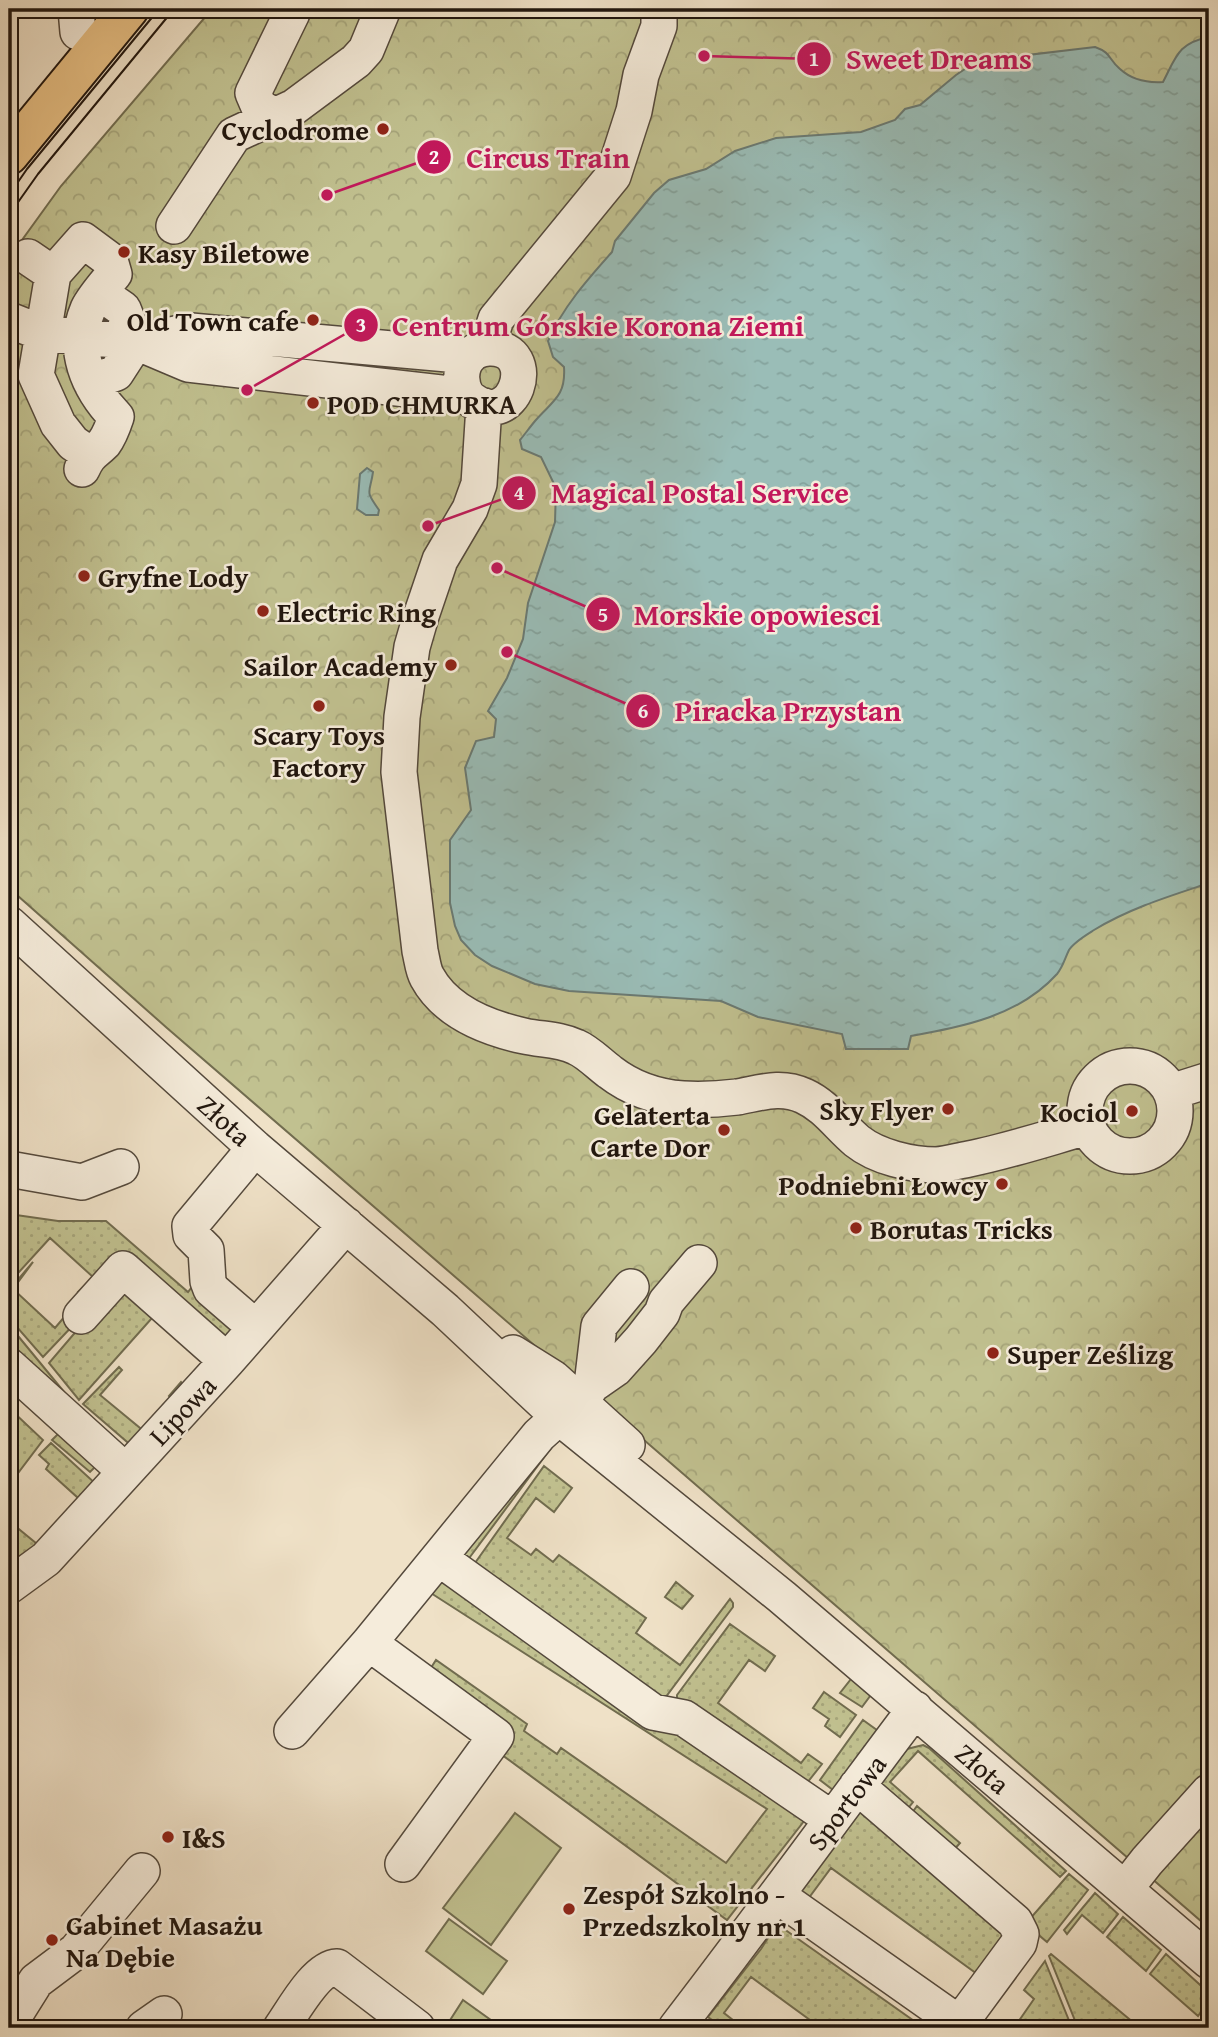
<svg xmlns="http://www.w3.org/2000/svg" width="1218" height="2037" font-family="'Gentium Book Plus',serif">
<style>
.grass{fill:url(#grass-dots);stroke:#716c4f;stroke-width:2}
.park{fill:url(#park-crowns);stroke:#716c4f;stroke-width:2}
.garden{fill:#c1c190;stroke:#716c4f;stroke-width:2}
.water{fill:url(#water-ripples);stroke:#6a7a73;stroke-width:2}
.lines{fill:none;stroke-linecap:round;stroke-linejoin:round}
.minor-casing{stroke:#54493c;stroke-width:38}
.major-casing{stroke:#21160e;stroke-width:42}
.minor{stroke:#f5ecdb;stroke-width:35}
.major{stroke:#e8c084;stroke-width:38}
.tram{stroke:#21160e;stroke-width:2}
.poi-dot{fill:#8f2418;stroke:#f5ecdb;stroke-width:2.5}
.labels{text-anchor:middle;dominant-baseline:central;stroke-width:5;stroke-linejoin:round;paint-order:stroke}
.poi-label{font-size:28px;font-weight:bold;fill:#21160e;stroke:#f5ecdb;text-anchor:start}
.street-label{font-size:28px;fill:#21160e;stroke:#f5ecdb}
.leader{fill:none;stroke:#c2185b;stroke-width:2.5}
.callout-dot{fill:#c2185b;stroke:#f5ecdb;stroke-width:2.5}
.mark-label{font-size:21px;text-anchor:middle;font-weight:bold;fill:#fff}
.callout-label{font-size:30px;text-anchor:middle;font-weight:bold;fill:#c2185b;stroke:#f5ecdb;stroke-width:5;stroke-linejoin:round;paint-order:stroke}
</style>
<defs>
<pattern id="grass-dots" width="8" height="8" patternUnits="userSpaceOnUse" patternTransform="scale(1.75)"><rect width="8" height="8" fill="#c1c190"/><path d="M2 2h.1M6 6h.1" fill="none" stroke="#a6a57b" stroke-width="1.8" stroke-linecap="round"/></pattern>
<pattern id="park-crowns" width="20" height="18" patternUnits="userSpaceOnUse" patternTransform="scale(1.75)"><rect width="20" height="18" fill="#c1c190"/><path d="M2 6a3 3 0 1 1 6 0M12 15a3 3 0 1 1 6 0" fill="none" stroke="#a6a57b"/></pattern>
<pattern id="water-ripples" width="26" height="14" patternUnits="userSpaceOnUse" patternTransform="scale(1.75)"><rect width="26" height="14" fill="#9abdb7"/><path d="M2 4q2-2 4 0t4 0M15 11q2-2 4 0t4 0" fill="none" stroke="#84a29c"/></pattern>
</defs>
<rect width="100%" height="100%" fill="#efe1c7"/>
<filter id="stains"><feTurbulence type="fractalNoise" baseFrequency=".00286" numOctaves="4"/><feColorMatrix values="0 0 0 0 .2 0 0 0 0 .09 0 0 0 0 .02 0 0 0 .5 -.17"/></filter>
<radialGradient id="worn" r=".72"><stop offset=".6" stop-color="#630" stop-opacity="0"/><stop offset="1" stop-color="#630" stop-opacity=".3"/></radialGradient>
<path class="grass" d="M9,1214L58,1221H106L188,1292L195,1283L241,1324L224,1345L121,1260L78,1320L43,1357L9,1318V1290L33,1262L13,1289L55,1328L82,1296L78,1292L93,1277L50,1238L9,1283Z
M114,1287L160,1309L79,1400L49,1363Z
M9,1325L74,1404L9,1352Z
M119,1367L122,1370L100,1395L145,1432L173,1400L169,1396L181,1382L187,1389L133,1447L83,1404Z
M9,1408L43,1440L9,1485Z
M60,1432L97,1465L90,1472L52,1440Z
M51,1443L97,1485L41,1551L13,1564L9,1562V1521L42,1548L78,1498L46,1469L49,1464L39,1455Z
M551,1448L467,1561L463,1554Z
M544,1466L572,1488L554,1512L536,1498L507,1538L531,1555L536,1549L553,1562L559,1555L646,1618L636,1633L680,1665L730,1599L733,1603V1607L659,1706L475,1563Z
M435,1578L682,1721L808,1816L727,1920L498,1752L425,1677L436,1660L527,1724L524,1731L557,1754L561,1748L726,1863L767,1809L423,1588Z
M676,1582L693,1596L682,1609L665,1597Z
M730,1624L775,1656L765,1671L749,1660L718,1703L801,1763L808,1754L822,1764L803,1788L677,1699V1695Z
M855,1674L873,1692L862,1707L840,1693Z
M824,1692L856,1715L840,1737L825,1726L829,1719L813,1708Z
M863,1720L881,1733L837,1793L820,1780Z
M923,1745L929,1748L1066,1871L1060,1877L918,1751L890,1782L913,1802L905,1812L878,1786L907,1749Z
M867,1801L1010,1925L984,1979L831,1868L808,1899L798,1895Z
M917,1806L960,1843L951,1853L909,1817Z
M1069,1874L1088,1890L1047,1942L1034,1931L1028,1921Z
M1095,1893L1118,1914L1103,1933L1082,1915L1067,1934L1064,1930Z
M1123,1917L1161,1950L1146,1971L1107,1937Z
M777,1924L924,2028H821L751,1977L724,2013L738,2024L735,2028H723L708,2017L761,1949Z
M1051,1954L1140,2028H1078L1049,1956Z
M1166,1954L1209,1993V2001L1198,2016L1150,1974Z
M1045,1961L1072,2028H1014L1034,1999L1024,1990Z"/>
<path class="park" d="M212,9H1209V1928L167,1028L9,888V258L61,186Z
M463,2000L495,2023L491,2028H445Z"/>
<path class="garden" d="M515,1813L561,1848L491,1945L443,1908Z
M449,1919L507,1961L483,1994L426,1951Z"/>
<path class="water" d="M1209,37V883C1170,896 1130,908 1094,930C1086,935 1074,942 1069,950C1065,958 1063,967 1057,974C1019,1016 965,1026 911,1036L908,1049H846L842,1034L758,1017L721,1001L569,991L535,984L492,966L475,955L461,940L455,926L450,903V840L471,810L465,768L476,741L494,737L496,719L488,711L507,678L523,639L528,603L555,522L556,488L541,457L522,449L520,440C525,434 530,427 535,421C552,401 566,397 564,367L553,357L548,341C563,307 587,280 612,252L615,241L654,193L669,180L706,169L735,151L776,138L861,132L895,120L905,109L920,105L956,75L977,61L1095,47C1112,53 1108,59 1120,69C1132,80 1147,83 1163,82C1176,57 1178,43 1209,37Z
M367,468L373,472C370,494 364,489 379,510L378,515H366L357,509L360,474Z"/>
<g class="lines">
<g class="minor-casing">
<path id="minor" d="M76,9L78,32
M273,115L259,107L253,93L292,13
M174,226L234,135L294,107L356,61L366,50L383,9
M28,257L53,274
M100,293L123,309L136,342L188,364L467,396C514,439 544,346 489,348C462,349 456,377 467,396
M9,320L42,333L136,342L191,331L470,356
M487,348L496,319L613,176L634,111L641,75L659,26V9
M91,382L116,373L136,342
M484,406L479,484L470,509L440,560L421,616L412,647L402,717L399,772L420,951C422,959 423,970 427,977C446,1012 487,1028 524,1036C542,1040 559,1039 576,1047C588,1052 599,1064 610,1072C632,1089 656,1097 683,1099C701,1100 720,1099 737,1097C760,1093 781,1085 804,1096C826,1106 839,1126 857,1141C877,1157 911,1165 937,1165C947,1164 958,1161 969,1159C1009,1151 1048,1138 1087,1127
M82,469C89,453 93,454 104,443C110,435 113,426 116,417C88,388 71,349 88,309C94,297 105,285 114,274L110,260L83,240L53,274L36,375L58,424L73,443L89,454
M9,924L255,1148L445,1310L559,1417L782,1597L1209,1961
M1085 1111a45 45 0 1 1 90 0a45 45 0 1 1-90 0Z
M1171,1092L1209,1080
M255,1148L190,1226L191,1235L206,1250L208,1281L211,1289L255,1327
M9,1169L82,1182L121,1167
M81,1316L123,1269L227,1361
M513,1353L553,1378L627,1445
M9,1366L125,1471
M592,1385L615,1369L641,1340L662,1313L666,1302L699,1263
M559,1396L580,1401L592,1385L599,1326L631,1287
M439,1558L653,1712L684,1718L832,1819
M9,1586L46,1559L227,1361L346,1225
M369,1643L496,1736L403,1864
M292,1731L369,1643L539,1435L559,1417
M1125,1889L1147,1861L1209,1792
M778,1896L957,2022L963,2019L1019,1943L1021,1934L1015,1922L857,1786
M9,2024L36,1981L76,1951L142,1871
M144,2028L164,2014
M281,2028C293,2011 316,1968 337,1967L417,2028
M676,2028C757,1923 835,1815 915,1709"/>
</g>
<g class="major-casing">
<path id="major" d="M9,155L129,9"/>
</g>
<use href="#minor" class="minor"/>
<use href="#major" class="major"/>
<path class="tram" d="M9,195L27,169L159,9
M9,215L38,174L174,9"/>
</g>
<g class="poi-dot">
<circle cx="383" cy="129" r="7"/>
<circle cx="124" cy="252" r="7"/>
<circle cx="313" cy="320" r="7"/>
<circle cx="313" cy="403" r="7"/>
<circle cx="84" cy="576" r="7"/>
<circle cx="263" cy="611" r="7"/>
<circle cx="451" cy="665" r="7"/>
<circle cx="319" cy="706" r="7"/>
<circle cx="948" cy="1109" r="7"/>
<circle cx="1132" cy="1111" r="7"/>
<circle cx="724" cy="1130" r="7"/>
<circle cx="1002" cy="1184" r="7"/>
<circle cx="856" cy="1228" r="7"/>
<circle cx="993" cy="1353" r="7"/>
<circle cx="168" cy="1837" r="7"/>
<circle cx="569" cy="1909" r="7"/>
<circle cx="52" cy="1940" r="7"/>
</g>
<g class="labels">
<g class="poi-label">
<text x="369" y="129" text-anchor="end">Cyclodrome</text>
<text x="138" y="252">Kasy Biletowe</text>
<text x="299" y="320" text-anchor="end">Old Town cafe</text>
<text x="327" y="403">POD CHMURKA</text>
<text x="98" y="576">Gryfne Lody</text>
<text x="277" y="611">Electric Ring</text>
<text x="437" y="665" text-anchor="end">Sailor Academy</text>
<text x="319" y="734" text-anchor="middle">Scary Toys<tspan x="319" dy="32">Factory</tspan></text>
<text x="934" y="1109" text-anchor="end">Sky Flyer</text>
<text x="1118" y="1111" text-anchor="end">Kociol</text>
<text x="710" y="1114" text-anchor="end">Gelaterta<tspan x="710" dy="32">Carte Dor</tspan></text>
<text x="988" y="1184" text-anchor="end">Podniebni Łowcy</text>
<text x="870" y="1228">Borutas Tricks</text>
<text x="1007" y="1353">Super Ześlizg</text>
<text x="182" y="1837">I&amp;S</text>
<text x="583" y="1893">Zespół Szkolno -<tspan x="583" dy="32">Przedszkolny nr 1</tspan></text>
<text x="66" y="1924">Gabinet Masażu<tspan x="66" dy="32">Na Dębie</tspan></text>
</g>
<g class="street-label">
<text transform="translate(225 1120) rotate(42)">Złota</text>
<text transform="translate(182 1410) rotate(-47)">Lipowa</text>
<text transform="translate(983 1768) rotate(41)">Złota</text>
<text transform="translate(846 1802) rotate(-53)">Sportowa</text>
</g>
</g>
<path class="leader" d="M704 56L814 59M327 195L434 157M247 390L361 325M428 526L519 493M497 568L603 614M507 652L643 711"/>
<g class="callout-dot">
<circle cx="704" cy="56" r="7"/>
<circle cx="327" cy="195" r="7"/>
<circle cx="247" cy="390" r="7"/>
<circle cx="428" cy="526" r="7"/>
<circle cx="497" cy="568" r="7"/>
<circle cx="507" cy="652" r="7"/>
<circle cx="814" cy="59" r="18"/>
<circle cx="434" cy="157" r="18"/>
<circle cx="361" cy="325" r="18"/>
<circle cx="519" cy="493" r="18"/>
<circle cx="603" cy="614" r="18"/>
<circle cx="643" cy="711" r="18"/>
</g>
<g class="mark-label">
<text x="814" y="66">1</text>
<text x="434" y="164">2</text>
<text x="361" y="332">3</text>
<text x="519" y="500">4</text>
<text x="603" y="622">5</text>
<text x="643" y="718">6</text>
</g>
<g class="callout-label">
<text x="939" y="69">Sweet Dreams</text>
<text x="548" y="168">Circus Train</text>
<text x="598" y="336">Centrum Górskie Korona Ziemi</text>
<text x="700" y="503">Magical Postal Service</text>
<text x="757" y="625">Morskie opowiesci</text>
<text x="788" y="721">Piracka Przystan</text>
</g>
<rect width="1218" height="2037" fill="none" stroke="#efe1c7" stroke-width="35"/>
<rect x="10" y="10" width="1197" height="2016" fill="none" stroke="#21160e" stroke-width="3.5"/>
<rect x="18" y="18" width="1183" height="2002" fill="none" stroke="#21160e" stroke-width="2"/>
<rect width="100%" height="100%" filter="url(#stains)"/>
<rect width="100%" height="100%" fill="url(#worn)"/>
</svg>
